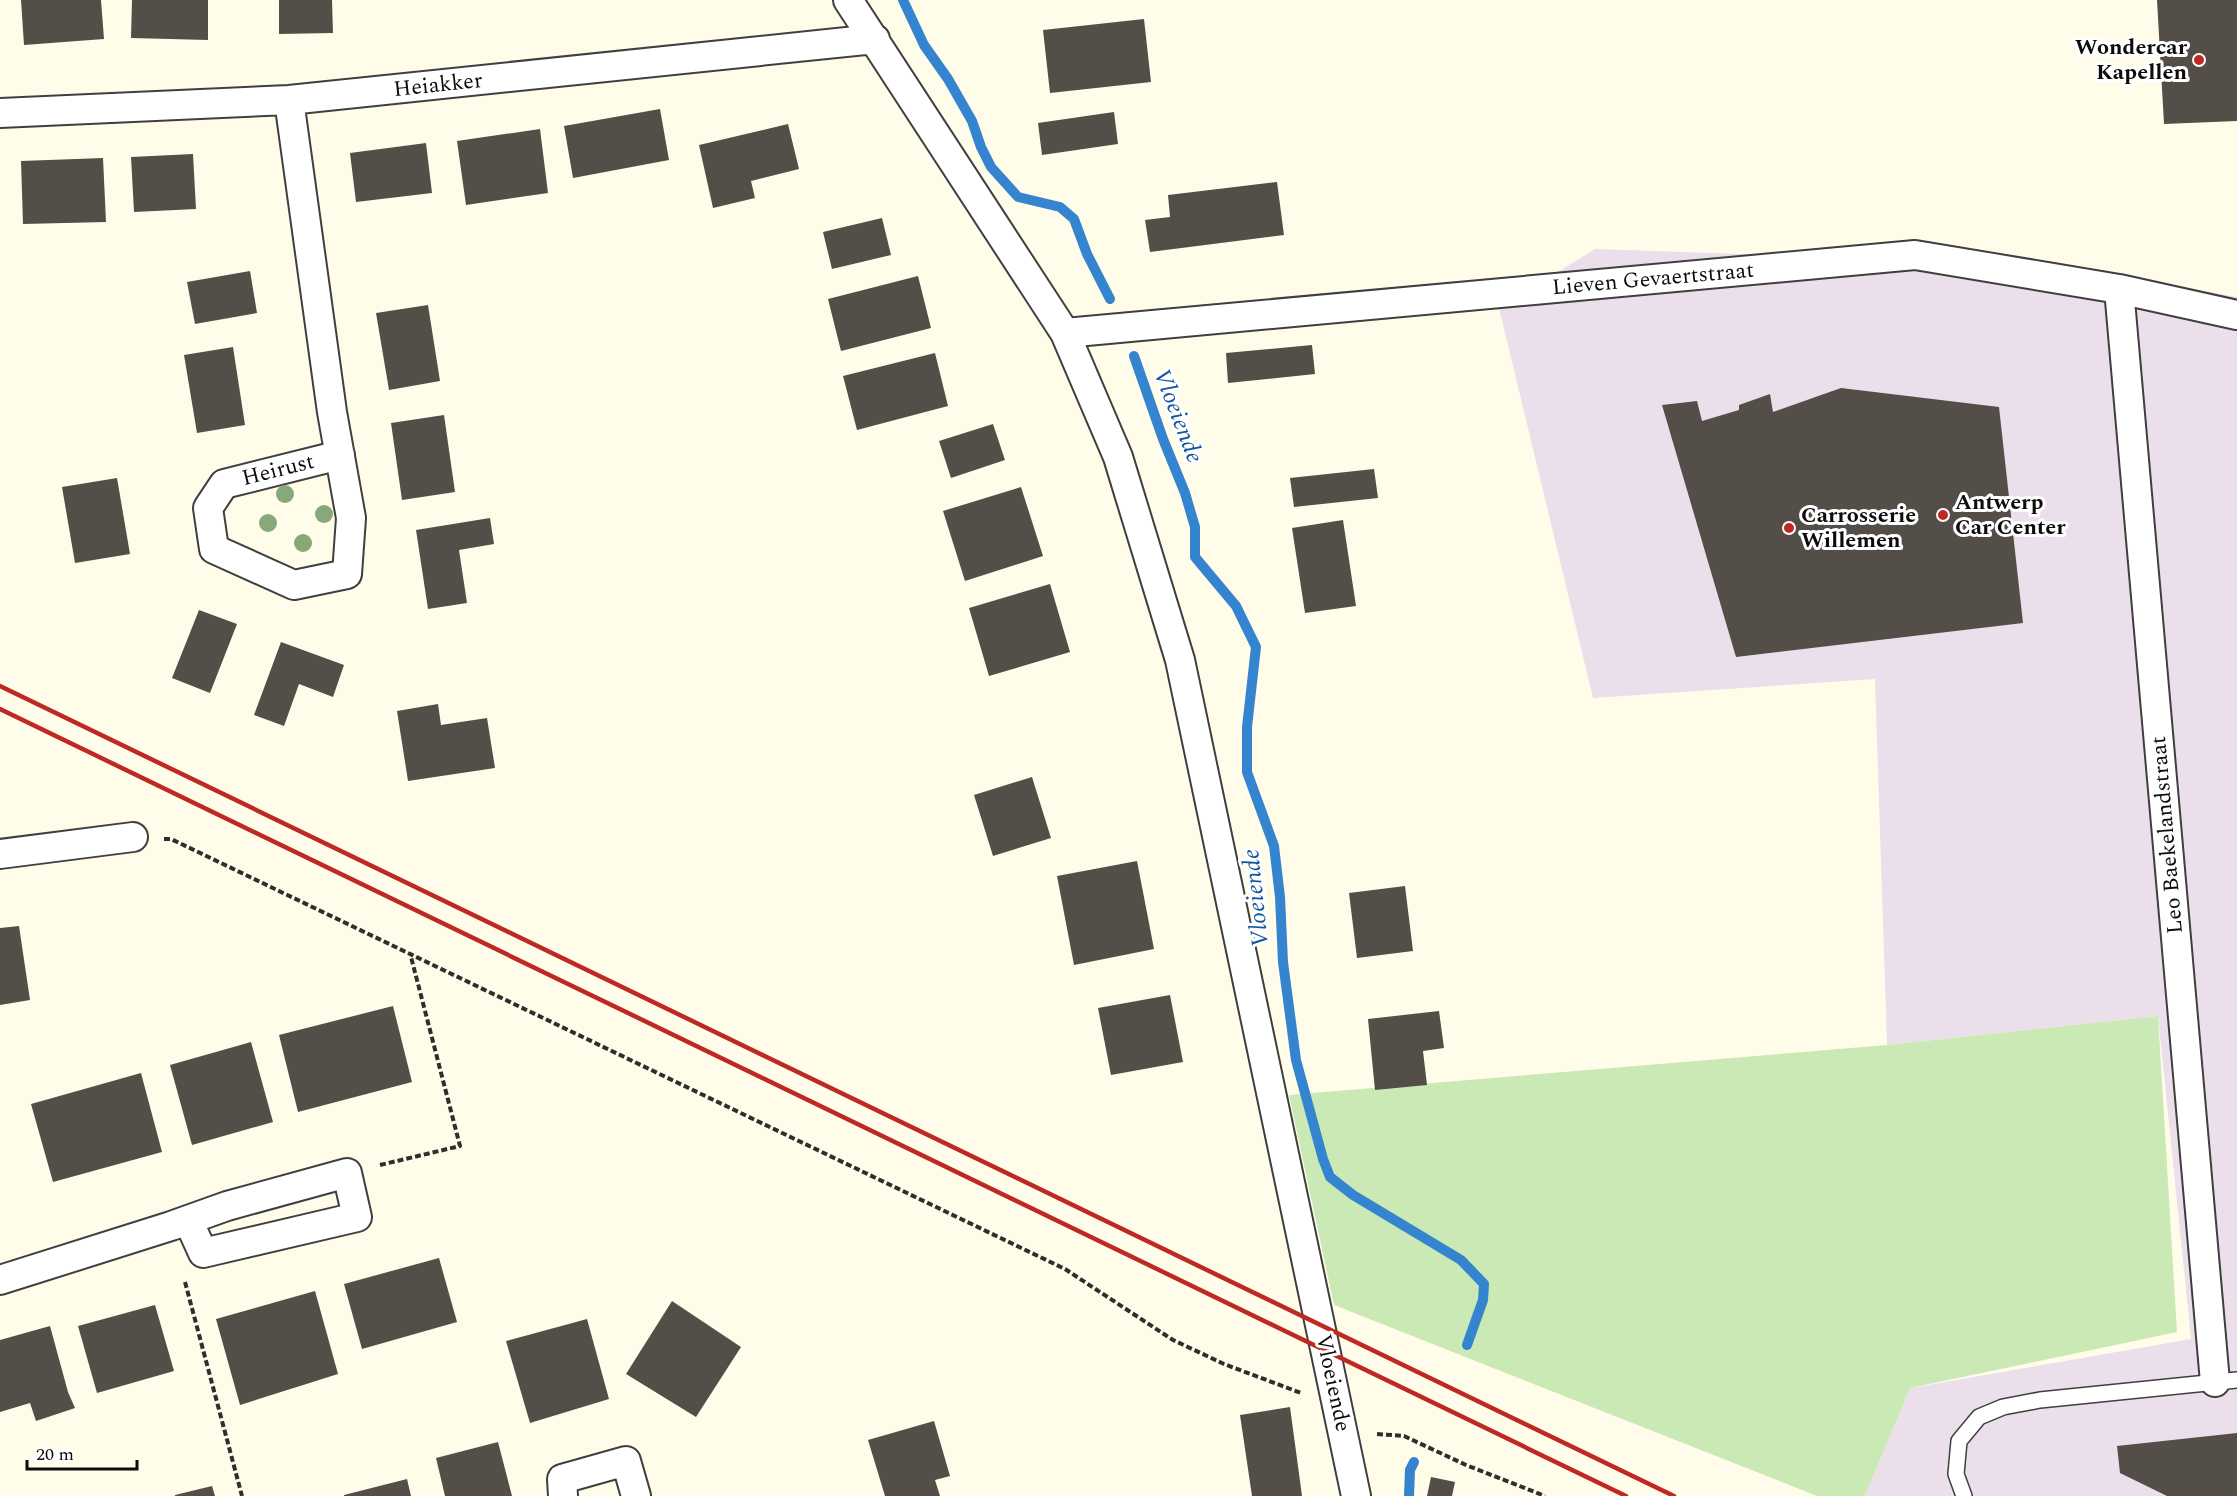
<svg xmlns="http://www.w3.org/2000/svg" width="2237" height="1496" font-family="Spectral,serif">
<style>
.industrial{fill:#ebdfeb}
.green{fill:#cbe9b4}
.lines{fill:none;stroke-linecap:round;stroke-linejoin:round}
.stream{stroke:#3584cf;stroke-width:10}
.building{fill:#544e48}
.lane-casing{stroke:#3f3f3f;stroke-width:18}
.street-casing{stroke:#3f3f3f;stroke-width:32}
.path{stroke:#2e2e2e;stroke-width:4;stroke-dasharray:6 3;stroke-linecap:butt}
.lane{stroke:#fff;stroke-width:15}
.street{stroke:#fff;stroke-width:28}
.rail{stroke:#bd2923;stroke-width:4.5}
.tree{fill:#87a979}
.poi-dot{fill:#bd2923;stroke:#fff;stroke-width:2}
.labels{text-anchor:middle;dominant-baseline:central;stroke-width:6;stroke-linejoin:round;paint-order:stroke}
.poi-label{font-size:22px;font-weight:bold;fill:#0c0c0c;stroke:#fff;text-anchor:start}
.street-label{font-size:22px;fill:#0c0c0c;stroke:#fff}
.water-label{font-size:24px;font-style:italic;fill:#14569e;stroke:#fff}
</style>
<rect width="100%" height="100%" fill="#fffdea"/>
<path class="industrial" d="M1595,249L2061,265L2237,297V1496H1865L1910,1388L2191,1339L2158,1016L1887,1045L1875,679L1593,698L1499,308Z"/>
<path class="green" d="M2158,1016L2177,1332L1910,1388L1865,1496H1817L1334,1305L1289,1095L1887,1045Z"/>
<g class="lines">
<path class="stream" d="M903,0L924,45L948,79L972,121L981,147L991,167L1018,197L1060,207L1074,219L1087,254L1110,299
M1134,356L1163,439L1185,493L1195,527V557L1236,606L1256,647L1247,727V772L1274,846L1280,897L1283,962L1296,1060L1323,1159L1330,1177L1353,1195L1461,1260L1484,1284L1483,1300L1467,1345
M1409,1496L1410,1470L1414,1462"/>
</g>
<path class="building" d="M21,0H101L104,39L24,45Z
M132,0H208V40L131,38Z
M279,0H332L333,33L279,34Z
M2157,0H2237V121L2164,124Z
M1144,19L1151,82L1050,93L1043,30Z
M660,109L669,160L573,178L564,126Z
M1114,112L1118,144L1042,155L1038,123Z
M788,124L799,169L751,181L755,198L713,208L699,145Z
M540,129L548,193L466,205L457,141Z
M426,143L432,193L356,202L350,153Z
M193,154L196,209L134,212L131,157Z
M103,158L106,222L23,224L21,161Z
M1277,182L1284,235L1150,252L1145,220L1170,217L1168,195Z
M882,218L891,255L832,269L823,232Z
M250,271L257,313L195,324L187,282Z
M918,276L931,328L841,351L828,299Z
M428,305L440,381L389,390L376,313Z
M1312,345L1315,374L1228,383L1226,353Z
M233,347L245,425L197,433L184,355Z
M935,353L948,406L857,430L843,376Z
M1841,388L1999,407L2023,623L1736,657L1662,405L1697,401L1702,421L1739,410V405L1770,394L1773,412Z
M444,415L455,492L402,500L391,423Z
M993,424L1005,460L951,478L939,441Z
M1374,469L1378,498L1294,507L1290,478Z
M117,478L130,554L75,563L62,487Z
M1021,487L1043,556L965,581L943,511Z
M490,518L494,544L459,550L467,603L428,609L416,530Z
M1343,520L1356,606L1305,613L1292,528Z
M1050,584L1070,652L989,676L969,608Z
M199,610L237,624L210,693L172,678Z
M281,642L344,665L333,697L299,684L284,726L254,715Z
M438,704L441,725L487,718L495,768L408,781L397,711Z
M1032,777L1051,838L993,856L974,795Z
M1137,861L1154,949L1074,965L1057,876Z
M1405,886L1413,951L1357,958L1349,893Z
M19,926L30,1000L0,1005V928Z
M1170,995L1183,1062L1111,1075L1098,1008Z
M393,1006L412,1082L298,1112L279,1035Z
M1439,1011L1444,1048L1423,1051L1427,1085L1375,1090L1368,1019Z
M251,1042L273,1122L192,1145L170,1065Z
M141,1073L162,1152L53,1182L31,1104Z
M439,1258L457,1322L362,1349L344,1284Z
M315,1291L338,1374L240,1405L216,1319Z
M672,1301L741,1347L696,1417L626,1374Z
M155,1305L174,1371L97,1393L78,1326Z
M587,1319L609,1399L530,1423L506,1341Z
M50,1326L68,1392L75,1408L36,1421L30,1403L0,1412V1340Z
M1290,1407L1302,1496H1252L1240,1415Z
M934,1421L950,1476L935,1480L940,1496H885L868,1440Z
M2237,1433V1496H2167L2120,1473L2117,1446Z
M498,1442L512,1496H445L436,1458Z
M1431,1477L1455,1482L1452,1496H1427Z
M407,1479L411,1496H344V1495Z
M212,1486L215,1496H175V1495Z"/>
<g class="lines">
<g class="lane-casing">
<path id="lane" d="M1964,1496L1956,1474L1959,1441L1979,1417L2003,1407L2040,1400L2237,1380"/>
</g>
<g class="street-casing">
<path id="street" d="M848,0L1065,333L1118,457L1180,660L1356,1496
M289,100L332,412L351,518L347,574L294,585L214,549L208,508L224,484L340,455
M0,113L289,100L875,39
M2119,289L2215,1382
M1065,333L1915,255L2119,289L2237,315
M0,854L133,837
M0,1280L171,1226L227,1206L347,1173L357,1217L203,1253L188,1220
M563,1496L562,1479L626,1461L636,1496"/>
</g>
<path class="path" d="M164,839H171L1065,1269L1173,1340L1224,1364L1301,1393
M380,1165L460,1146L410,953
M185,1282L242,1496
M1377,1434L1404,1436L1466,1465L1545,1496"/>
<use href="#lane" class="lane"/>
<use href="#street" class="street"/>
<path class="rail" d="M0,686L1674,1496
M0,709L1626,1496"/>
</g>
<g class="tree">
<circle cx="285" cy="494" r="9"/>
<circle cx="324" cy="514" r="9"/>
<circle cx="268" cy="523" r="9"/>
<circle cx="303" cy="543" r="9"/>
</g>
<g class="poi-dot">
<circle cx="2199" cy="60" r="6"/>
<circle cx="1943" cy="515" r="6"/>
<circle cx="1789" cy="528" r="6"/>
</g>
<g class="labels">
<g class="poi-label">
<text x="2187" y="47" text-anchor="end">Wondercar<tspan x="2187" dy="25">Kapellen</tspan></text>
<text x="1955" y="502">Antwerp<tspan x="1955" dy="25">Car Center</tspan></text>
<text x="1801" y="515">Carrosserie<tspan x="1801" dy="25">Willemen</tspan></text>
</g>
<g class="street-label">
<text transform="translate(438 85) rotate(-6)">Heiakker</text>
<text transform="translate(1653 279) rotate(-5)">Lieven Gevaertstraat</text>
<text transform="translate(278 470) rotate(-14)">Heirust</text>
<text transform="translate(2167 835) rotate(-95)">Leo Baekelandstraat</text>
<text transform="translate(1333 1383) rotate(78)">Vloeiende</text>
</g>
<g class="water-label">
<text transform="translate(1178 416) rotate(69)">Vloeiende</text>
<text transform="translate(1256 898) rotate(-96)">Vloeiende</text>
</g>
</g>
<path d="M27 1460v9h110v-9" fill="none" stroke="#0c0c0c" stroke-width="3"/>
<text x="36" y="1460" font-size="18" fill="#0c0c0c" stroke="#ffffff" stroke-width="4.5" paint-order="stroke">20 m</text>
</svg>
